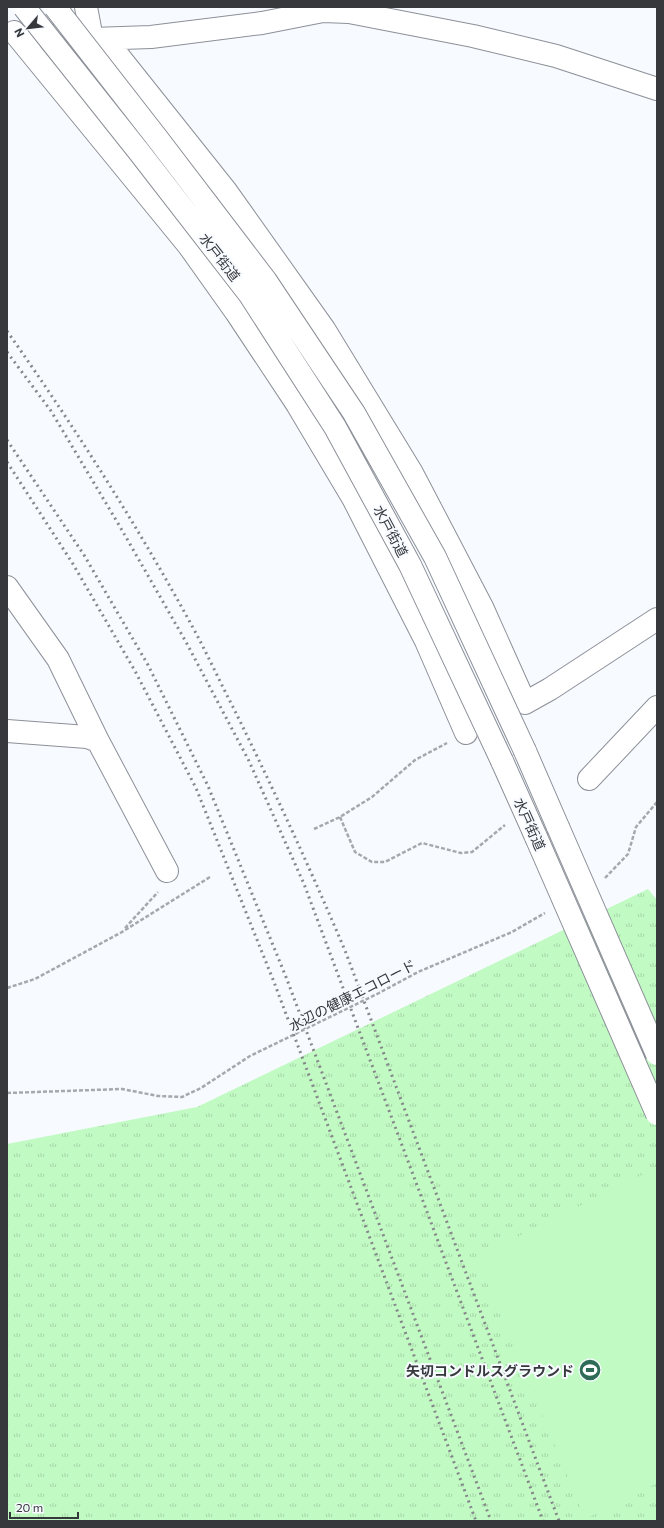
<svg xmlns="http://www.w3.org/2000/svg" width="664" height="1528" font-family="Commissioner,'Noto Sans JP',sans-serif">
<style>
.grass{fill:url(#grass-tufts)}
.pitch{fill:#c1fac2}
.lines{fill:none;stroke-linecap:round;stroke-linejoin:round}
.minor-casing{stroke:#8c9098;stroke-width:24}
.highway-casing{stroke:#8c9098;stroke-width:24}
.path{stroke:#a5a8ac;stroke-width:2.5;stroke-dasharray:4 2;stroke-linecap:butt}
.minor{stroke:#fff;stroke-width:22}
.highway{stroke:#fff;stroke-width:22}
.rail{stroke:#85878b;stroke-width:3;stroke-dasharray:2 4;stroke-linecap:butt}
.highway-bridge-casing{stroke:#8c9098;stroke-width:24;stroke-linecap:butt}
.highway-bridge{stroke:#fff;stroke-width:22}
.labels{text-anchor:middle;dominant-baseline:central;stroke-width:4;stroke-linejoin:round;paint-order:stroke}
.street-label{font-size:14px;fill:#36383b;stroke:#f7faff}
.poi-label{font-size:14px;font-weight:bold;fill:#36383b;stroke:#f7faff;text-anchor:end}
</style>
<defs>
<pattern id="grass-tufts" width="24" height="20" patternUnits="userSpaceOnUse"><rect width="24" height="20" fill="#c1fac2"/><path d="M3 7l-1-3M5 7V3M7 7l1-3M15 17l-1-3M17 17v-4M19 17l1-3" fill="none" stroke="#a6d7a8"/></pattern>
</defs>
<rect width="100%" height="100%" fill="#f7faff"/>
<path class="grass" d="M648,889L657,900V1521H7V1144L197,1107Z"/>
<path class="pitch" d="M652,1170L657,1182V1483L585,1519L477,1257Z"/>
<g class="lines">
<g class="minor-casing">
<path id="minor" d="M86,7L92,39
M14,32L189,246L236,312L297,404L353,498L426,641L466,733
M32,34L92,39L151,37L262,23L323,11L349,12L473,36L556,56L657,89
M105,39L226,191L324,329L412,473L482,607L525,703L550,689L657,619
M7,587L58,659L98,741
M7,731L87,737L98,741L167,871
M589,779L657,707"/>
</g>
<g class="highway-casing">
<path id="highway" d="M525,751L558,827
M502,761L536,837"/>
</g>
<path class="path" d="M340,817L355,852L372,862H385L422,843L461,853L472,852L505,825
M314,829L340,817L372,797L415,760L447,743
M605,878L628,854L636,827L657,802
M125,928L158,892
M7,988L35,979L122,932L210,877
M7,1093L122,1089L158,1096L182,1097L201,1088L250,1056L379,993L418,972L512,932L545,913"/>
<use href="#minor" class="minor"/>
<use href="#highway" class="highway"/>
<path class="rail" d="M7,331C76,429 141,531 198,637C210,660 221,684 233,707C273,788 311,870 346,953L559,1521
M7,352L51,411L119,525L186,642L249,761L304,884L543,1521
M7,440L84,555L148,665L208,786L286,977L491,1521
M7,462L73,564L135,671L196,788L274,982L476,1521"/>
<g class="highway-bridge-casing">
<path id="highway-bridge" d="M24,7L140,153L250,295L335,427L410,565L502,761
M55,7L157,138L266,281L354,413L435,557L525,751
M558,827L657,1054
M536,837L657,1114"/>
</g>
<use href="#highway-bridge" class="highway-bridge"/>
</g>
<defs>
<g id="stadium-disc" transform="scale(1.15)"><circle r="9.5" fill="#2e6b57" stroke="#f7faff"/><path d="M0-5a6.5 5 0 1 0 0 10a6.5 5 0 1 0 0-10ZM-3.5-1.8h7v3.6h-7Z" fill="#fff"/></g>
</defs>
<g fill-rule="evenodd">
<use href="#stadium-disc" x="590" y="1370"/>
</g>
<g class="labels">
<g class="street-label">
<text transform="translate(220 257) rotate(52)">水戸街道</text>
<text transform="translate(391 531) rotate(62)">水戸街道</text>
<text transform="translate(530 824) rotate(66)">水戸街道</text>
<text transform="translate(352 995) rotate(-27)">水辺の健康エコロード</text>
</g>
<g class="poi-label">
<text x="574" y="1370">矢切コンドルスグラウンド</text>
</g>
</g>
<rect width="664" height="1528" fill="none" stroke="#36383b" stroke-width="16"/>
<g transform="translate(28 28) rotate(242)" stroke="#f7faff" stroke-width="3" paint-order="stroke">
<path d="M0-3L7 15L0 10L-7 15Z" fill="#36383b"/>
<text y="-6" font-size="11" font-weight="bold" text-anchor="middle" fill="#36383b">N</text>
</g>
<path d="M10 1512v6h68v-6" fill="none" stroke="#36383b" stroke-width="2"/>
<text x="16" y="1512" font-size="12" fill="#36383b" stroke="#f7faff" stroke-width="3" paint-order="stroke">20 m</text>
</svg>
